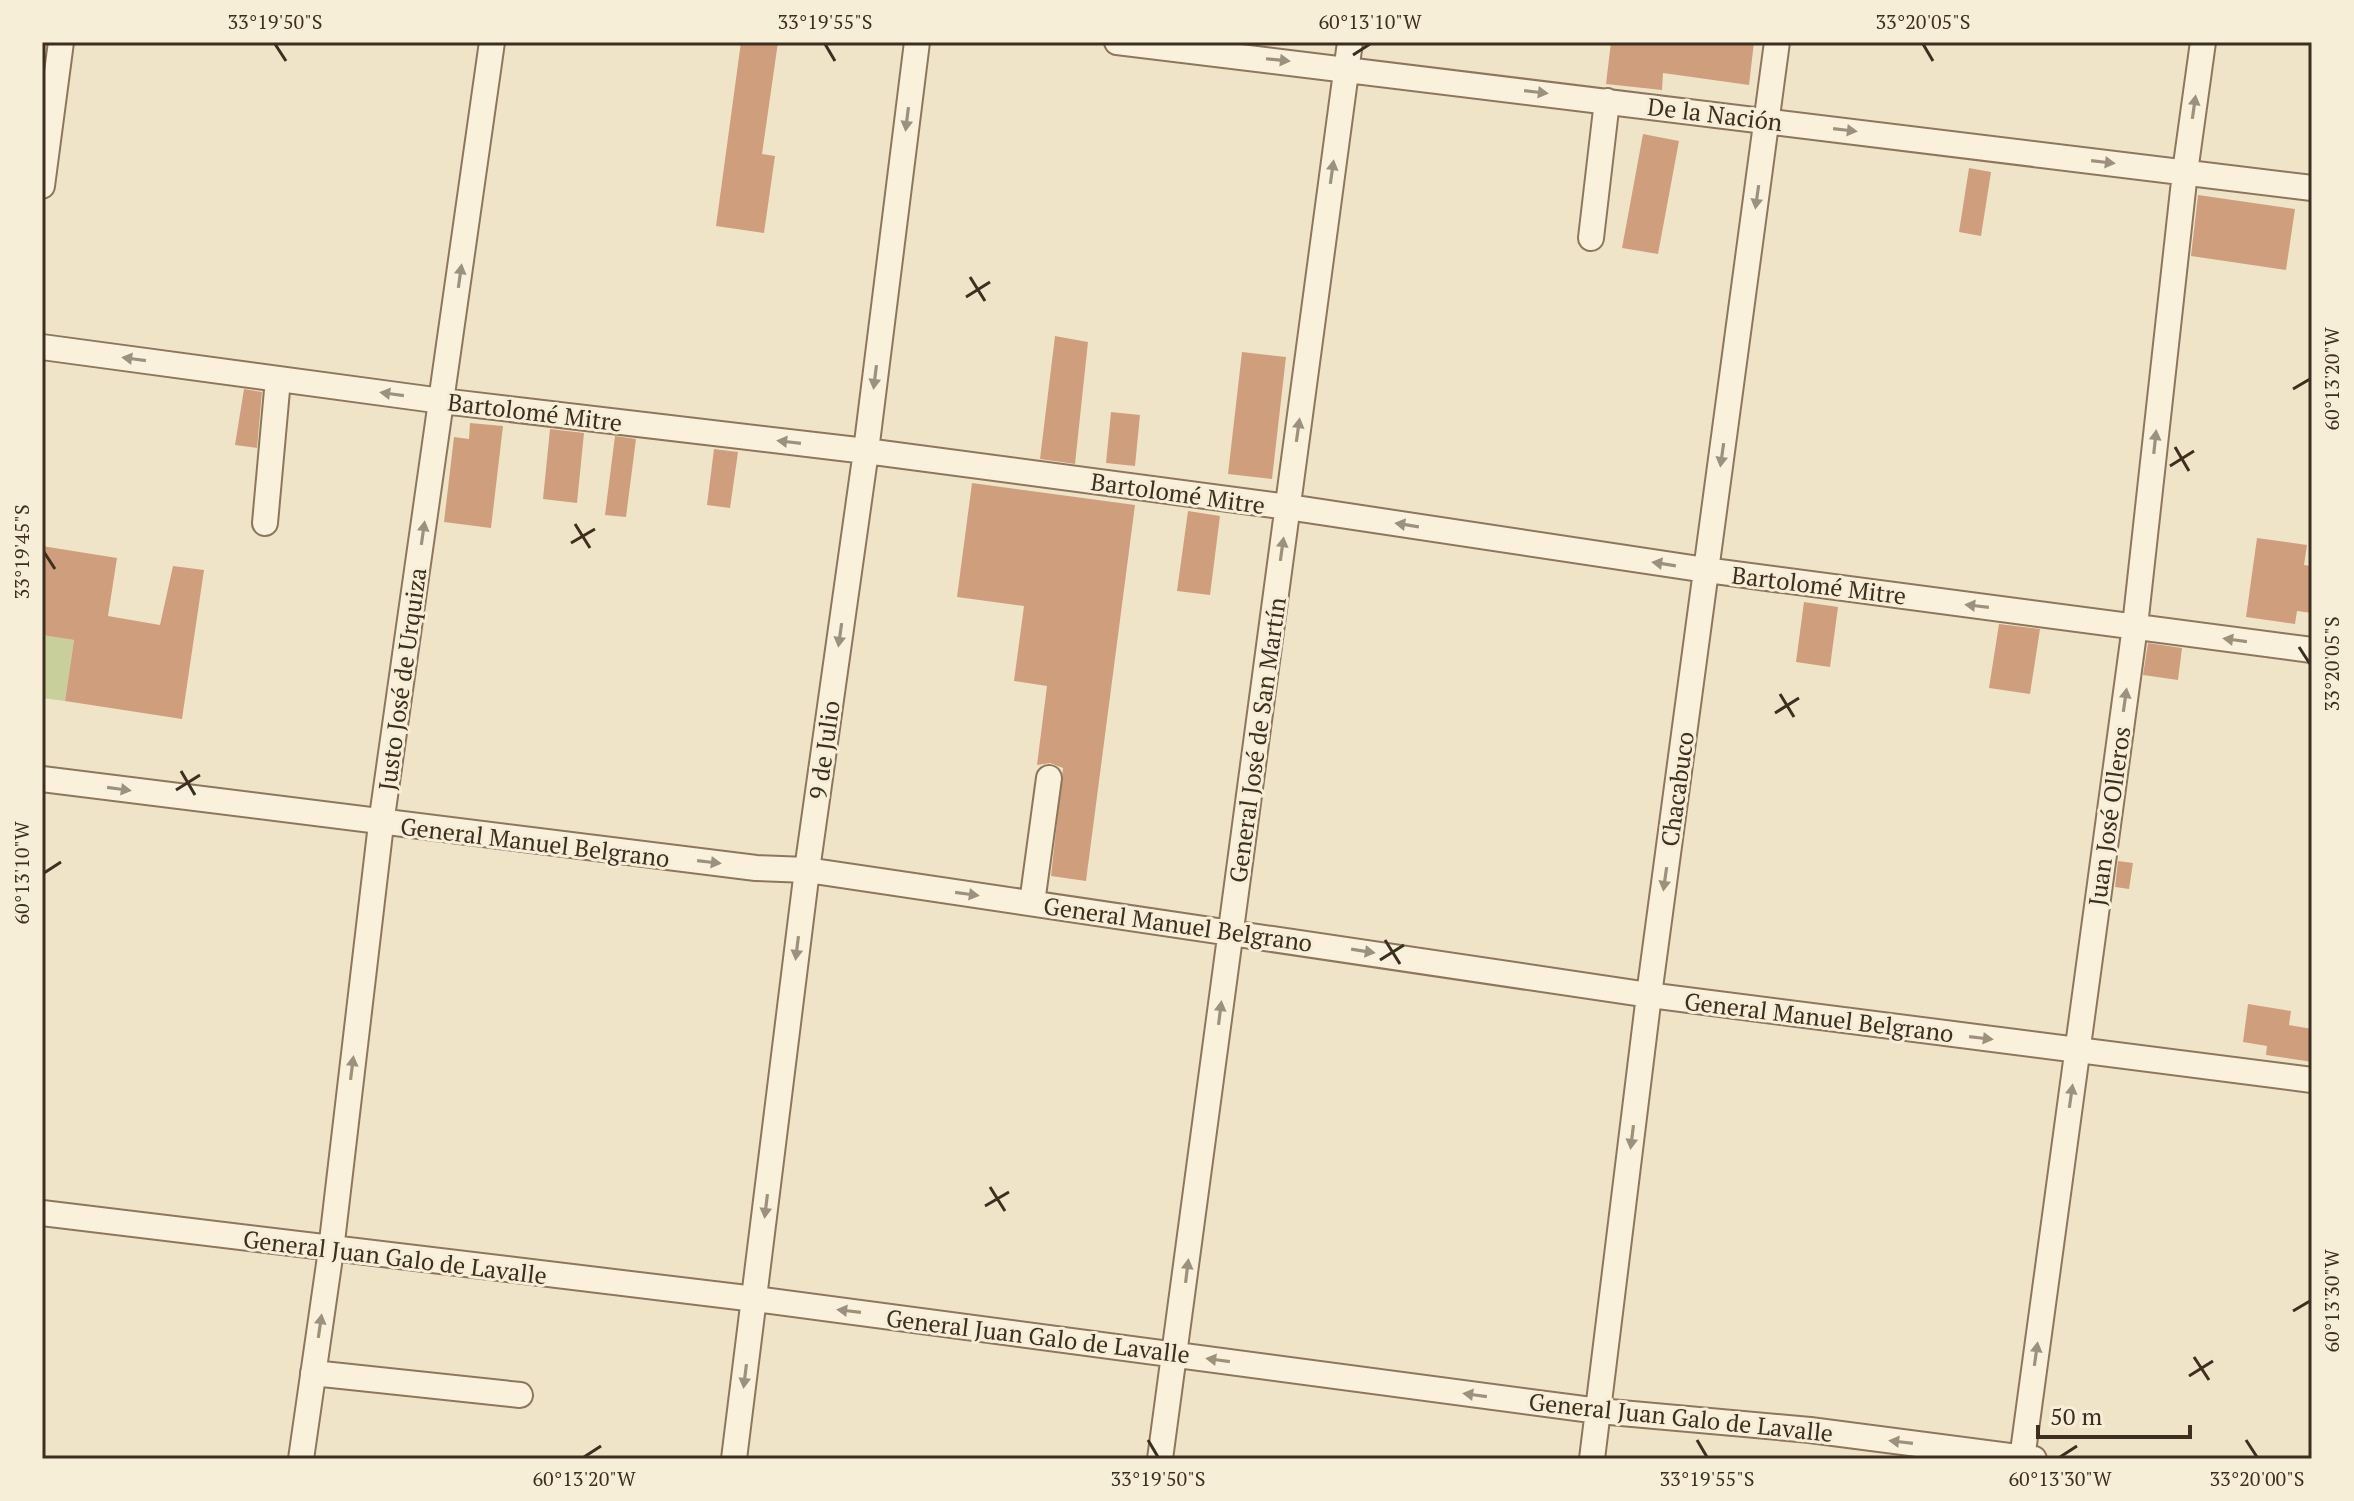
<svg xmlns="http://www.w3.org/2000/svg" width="2354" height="1501" font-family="'PT Serif',serif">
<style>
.green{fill:#c9cf9b}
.building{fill:#cf9f7d}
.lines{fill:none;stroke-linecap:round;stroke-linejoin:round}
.minor-casing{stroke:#8d765c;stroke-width:28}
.minor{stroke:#faf1dc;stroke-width:24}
.oneway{fill:#9c907e}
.ticks{fill:none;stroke:#3d2e20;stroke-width:3}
.labels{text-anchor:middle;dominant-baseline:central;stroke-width:6;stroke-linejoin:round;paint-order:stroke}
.street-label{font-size:24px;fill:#3d2e20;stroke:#f7eed8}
.neatline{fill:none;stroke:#3d2e20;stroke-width:3}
.ticks-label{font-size:20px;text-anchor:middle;fill:#3d2e20}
</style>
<rect width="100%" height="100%" fill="#f0e4c8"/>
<path class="green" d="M42,635L74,640L65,701L42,698Z"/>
<path class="building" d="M741,42H778L762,154L775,156L764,233L716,226Z
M1611,42H1754L1749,85L1663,73L1662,90L1606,84Z
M1643,134L1679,141L1658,254L1622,248Z
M1969,168L1991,172L1981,236L1959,232Z
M2198,195L2295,209L2286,270L2191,256Z
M1055,336L1088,342L1075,464L1040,459Z
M1242,352L1286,357L1272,479L1228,474Z
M244,389L262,392L257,448L235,445Z
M1111,412L1140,415L1135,466L1106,463Z
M470,423L503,426L491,528L444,522L454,437L469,439Z
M550,429L584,433L577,503L543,499Z
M615,436L636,439L626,517L605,515Z
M714,449L738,452L730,508L707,505Z
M972,483L1135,505L1086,881L1051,876L1063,768L1050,763L1037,765L1047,686L1014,681L1024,606L957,597Z
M1188,511L1220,516L1210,595L1177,591Z
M2257,538L2307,545L2304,565L2312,566V613L2297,611L2295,624L2246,617Z
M42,546L117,558L108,616L160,625L173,566L204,570L182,719L65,701L74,640L42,635Z
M1804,602L1838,607L1830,667L1796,662Z
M1999,624L2040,629L2030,694L1989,688Z
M2148,643L2182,648L2178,680L2143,675Z
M2118,861L2133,863L2129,889L2115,887Z
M2248,1004L2291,1011L2289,1025L2312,1029V1062L2266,1055L2267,1046L2243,1042Z"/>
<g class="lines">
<g class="minor-casing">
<path id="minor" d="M1117,42L2312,188
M42,186L61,42
M1591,238L1607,101
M42,347L442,401L866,451L1288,507L1706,570L2312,650
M265,523L278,379
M42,779L756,868L807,870L1649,995L2312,1080
M1032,903L1049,778
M42,1213L755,1299L1599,1411L1810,1430L2034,1459
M313,1373L520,1395
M301,1459L331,1250L381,824L492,42
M734,1459L807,870L866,451L917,42
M1160,1459L1350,42
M1592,1459L1649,995L1777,42
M2022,1459L2135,626L2185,172L2203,42"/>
</g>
<use href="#minor" class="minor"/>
</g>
<defs><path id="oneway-solid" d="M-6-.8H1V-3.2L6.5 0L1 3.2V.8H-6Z" transform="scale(2)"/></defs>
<g class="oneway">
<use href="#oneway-solid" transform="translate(1278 60) rotate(6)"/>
<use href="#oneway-solid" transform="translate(1536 92) rotate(7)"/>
<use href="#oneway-solid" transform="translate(2194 107) rotate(-82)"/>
<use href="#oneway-solid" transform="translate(907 119) rotate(97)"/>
<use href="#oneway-solid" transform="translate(1845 130) rotate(7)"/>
<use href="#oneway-solid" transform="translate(2103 162) rotate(7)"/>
<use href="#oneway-solid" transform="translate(1332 172) rotate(-82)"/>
<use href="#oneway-solid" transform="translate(1757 197) rotate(98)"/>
<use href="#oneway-solid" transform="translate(460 276) rotate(-82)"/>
<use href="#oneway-solid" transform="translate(134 359) rotate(-172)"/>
<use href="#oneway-solid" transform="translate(875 377) rotate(97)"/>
<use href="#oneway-solid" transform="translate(392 394) rotate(-172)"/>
<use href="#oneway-solid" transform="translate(1298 430) rotate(-82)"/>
<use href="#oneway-solid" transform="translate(789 442) rotate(-173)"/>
<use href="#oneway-solid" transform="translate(2155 442) rotate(-84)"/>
<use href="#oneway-solid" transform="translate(1722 455) rotate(98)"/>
<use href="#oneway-solid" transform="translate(1407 525) rotate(-171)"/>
<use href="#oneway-solid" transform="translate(423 533) rotate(-82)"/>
<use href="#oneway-solid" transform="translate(1282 549) rotate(-82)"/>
<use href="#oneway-solid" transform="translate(1664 564) rotate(-171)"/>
<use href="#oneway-solid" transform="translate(1977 606) rotate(-173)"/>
<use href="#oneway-solid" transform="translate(840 635) rotate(98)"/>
<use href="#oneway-solid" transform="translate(2235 640) rotate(-172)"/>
<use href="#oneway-solid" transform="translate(2125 700) rotate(-82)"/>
<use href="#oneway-solid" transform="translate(119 789) rotate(8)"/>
<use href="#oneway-solid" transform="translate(709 862) rotate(7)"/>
<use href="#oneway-solid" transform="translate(1665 879) rotate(98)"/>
<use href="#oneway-solid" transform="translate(967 894) rotate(8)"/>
<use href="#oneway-solid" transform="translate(797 948) rotate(97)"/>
<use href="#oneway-solid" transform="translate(1363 951) rotate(9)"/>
<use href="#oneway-solid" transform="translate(1220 1013) rotate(-83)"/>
<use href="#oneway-solid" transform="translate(1981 1038) rotate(7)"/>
<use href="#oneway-solid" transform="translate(352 1068) rotate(-83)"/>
<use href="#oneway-solid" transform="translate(2071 1096) rotate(-82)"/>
<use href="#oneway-solid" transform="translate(1632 1137) rotate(97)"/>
<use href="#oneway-solid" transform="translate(766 1206) rotate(97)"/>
<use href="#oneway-solid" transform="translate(1187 1271) rotate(-83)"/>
<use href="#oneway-solid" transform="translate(849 1311) rotate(-173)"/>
<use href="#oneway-solid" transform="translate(320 1326) rotate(-82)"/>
<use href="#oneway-solid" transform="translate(2036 1354) rotate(-82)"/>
<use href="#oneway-solid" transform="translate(1218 1360) rotate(-172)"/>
<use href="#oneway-solid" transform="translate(745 1376) rotate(97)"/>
<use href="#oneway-solid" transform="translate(1475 1395) rotate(-172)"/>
<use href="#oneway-solid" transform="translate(1901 1442) rotate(-173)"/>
</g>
<path class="ticks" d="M275,44L286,61M825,44L835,61M1923,44L1933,61M1353,55L1370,44M970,277L985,301M966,297L990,282M2293,389L2310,379M2175,447L2189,471M2170,466L2194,451M575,524L590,548M571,543L595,529M44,552L55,569M2299,647L2310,664M1780,694L1794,717M1775,713L1799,698M181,771L195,795M176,790L200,775M44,873L61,862M1385,940L1400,964M1380,960L1404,945M990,1187L1005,1211M985,1206L1009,1192M2293,1311L2310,1301M2194,1357L2209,1380M2189,1376L2213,1361M1148,1440L1158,1457M1697,1440L1707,1457M2246,1440L2257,1457M584,1457L601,1446M2060,1457L2077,1446"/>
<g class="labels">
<g class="street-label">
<text transform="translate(1715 114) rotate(7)">De la Nación</text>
<text transform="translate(535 412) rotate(7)">Bartolomé Mitre</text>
<text transform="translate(1178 493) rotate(8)">Bartolomé Mitre</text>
<text transform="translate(1819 585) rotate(7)">Bartolomé Mitre</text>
<text transform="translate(402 679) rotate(-82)">Justo José de Urquiza</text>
<text transform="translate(1257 740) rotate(-82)">General José de San Martín</text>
<text transform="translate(824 750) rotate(-82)">9 de Julio</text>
<text transform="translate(1677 789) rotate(-82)">Chacabuco</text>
<text transform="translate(2109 816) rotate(-82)">Juan José Olleros</text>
<text transform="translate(535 842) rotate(7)">General Manuel Belgrano</text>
<text transform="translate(1178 924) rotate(8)">General Manuel Belgrano</text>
<text transform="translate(1819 1017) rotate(7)">General Manuel Belgrano</text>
<text transform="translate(395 1257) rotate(7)">General Juan Galo de Lavalle</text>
<text transform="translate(1038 1336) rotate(7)">General Juan Galo de Lavalle</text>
<text transform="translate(1681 1417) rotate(6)">General Juan Galo de Lavalle</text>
</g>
</g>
<rect width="2354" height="1501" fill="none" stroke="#f7eed8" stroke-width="88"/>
<path d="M2038 1425v12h152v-12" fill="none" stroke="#3d2e20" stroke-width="4"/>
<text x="2050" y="1425" font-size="24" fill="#3d2e20" stroke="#f7eed8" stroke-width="6" paint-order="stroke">50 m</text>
<rect x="44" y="44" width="2266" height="1413" class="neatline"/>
<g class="ticks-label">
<text x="275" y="29">33°19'50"S</text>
<text x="825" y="29">33°19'55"S</text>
<text x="1370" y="29">60°13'10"W</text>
<text x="1923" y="29">33°20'05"S</text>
<text transform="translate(2332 379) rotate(-90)" y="7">60°13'20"W</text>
<text transform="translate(22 552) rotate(-90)" y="7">33°19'45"S</text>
<text transform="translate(2332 664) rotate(-90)" y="7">33°20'05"S</text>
<text transform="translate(22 873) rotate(-90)" y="7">60°13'10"W</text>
<text transform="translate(2332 1301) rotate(-90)" y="7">60°13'30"W</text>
<text x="584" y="1486">60°13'20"W</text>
<text x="1158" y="1486">33°19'50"S</text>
<text x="1707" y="1486">33°19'55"S</text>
<text x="2060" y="1486">60°13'30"W</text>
<text x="2257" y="1486">33°20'00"S</text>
</g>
</svg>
